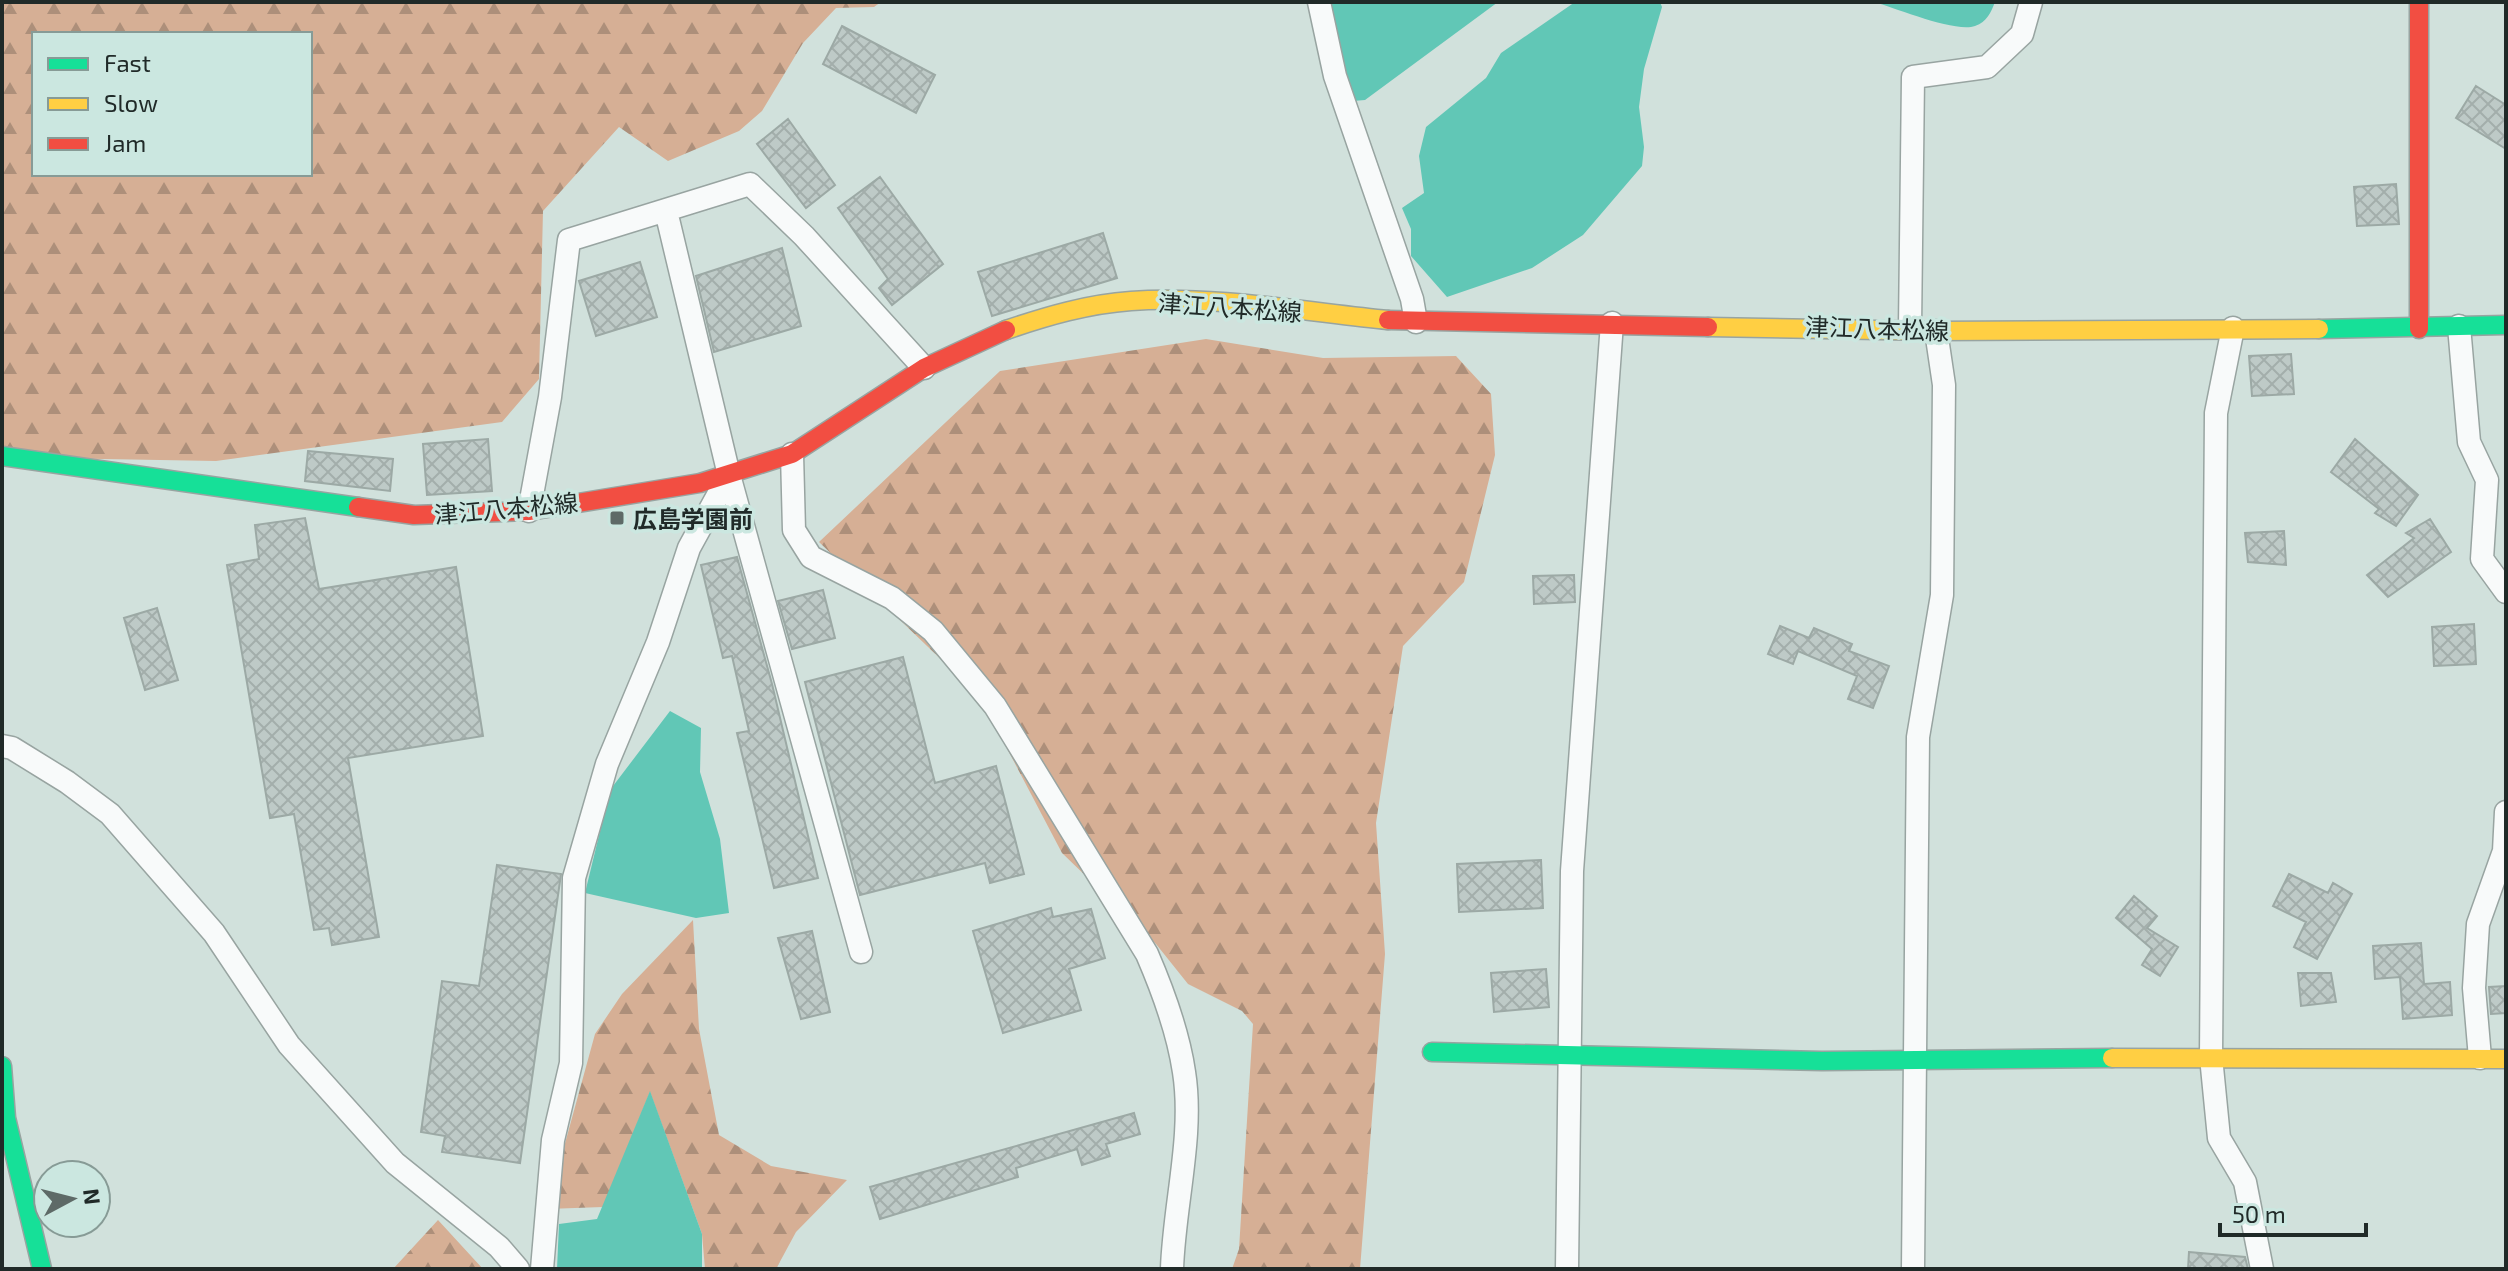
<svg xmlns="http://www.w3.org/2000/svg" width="2508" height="1271" font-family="'Exo 2','Noto Sans JP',sans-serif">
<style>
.forest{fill:url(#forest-firs);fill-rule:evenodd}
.water{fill:#61c7b6}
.building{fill:url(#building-cross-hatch);stroke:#9ca9a5;stroke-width:2}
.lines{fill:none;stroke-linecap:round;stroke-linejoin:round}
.street-casing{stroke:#98a4a1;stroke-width:25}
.fast-casing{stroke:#98a4a1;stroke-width:21}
.slow-casing{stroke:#98a4a1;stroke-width:21}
.jam-casing{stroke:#98a4a1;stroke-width:21}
.street{stroke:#f8fafa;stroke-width:22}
.fast{stroke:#16e098;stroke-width:18}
.slow{stroke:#ffcf43;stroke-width:18}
.jam{stroke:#f24e42;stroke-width:18}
.poi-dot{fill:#5e6a67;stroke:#cbe7e0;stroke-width:3}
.labels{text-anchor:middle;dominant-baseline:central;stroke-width:7;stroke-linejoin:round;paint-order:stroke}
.street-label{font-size:24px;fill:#202a28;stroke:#cbe7e0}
.poi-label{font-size:24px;font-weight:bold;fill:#202a28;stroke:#cbe7e0;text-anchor:start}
</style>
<defs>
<pattern id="forest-firs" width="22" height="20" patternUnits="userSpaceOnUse" patternTransform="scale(2)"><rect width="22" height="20" fill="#d6af95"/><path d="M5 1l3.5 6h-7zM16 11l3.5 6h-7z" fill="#ad8f7a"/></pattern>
<pattern id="building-cross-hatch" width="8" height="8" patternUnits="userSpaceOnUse" patternTransform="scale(2)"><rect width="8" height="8" fill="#becac7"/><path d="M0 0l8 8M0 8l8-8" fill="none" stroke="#a3aeab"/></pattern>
</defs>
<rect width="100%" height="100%" fill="#d1e1dc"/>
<path class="forest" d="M2,2H881L874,7L836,8L803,43L762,111L739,131L668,161L619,127L543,211L539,379L502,422L216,461L46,458L2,447ZM34,34H310V174H34Z
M1206,339L1323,358L1456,356L1491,394L1495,455L1464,582L1403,646L1376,823L1385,954L1360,1269H1232L1239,1249L1253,1024L1242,1011L1188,984L1156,944L1062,853L980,697L819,542L1000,371Z
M693,920L699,1029L719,1135L771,1166L847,1180L796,1232L776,1269H705L702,1234L650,1092L603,1207L547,1209L595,1034L622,994Z
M438,1220L483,1269H393Z"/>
<path class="water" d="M1328,2H1498L1365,100L1353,101Z
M1575,2H1660L1662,7L1644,69L1639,107L1644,147L1642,166L1583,235L1532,268L1447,297L1411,256V229L1402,208L1424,193L1419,156L1426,127L1486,78L1501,53Z
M1874,2H1995C1991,12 1987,22 1975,26C1955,33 1896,8 1874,2Z
M670,711L701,728L700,772L720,839L729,913L696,918L585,893L610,790Z
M650,1091L702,1234V1269H557L559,1224L597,1219Z"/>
<path class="building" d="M842,26L935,75L916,113L823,64Z
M2476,86L2506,105V149L2456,118Z
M788,119L835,185L806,208L757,144Z
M880,177L943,264L892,305L879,288L888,279L838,208Z
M2396,184L2399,224L2357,226L2354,187Z
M1103,233L1117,278L992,316L978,272Z
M782,248L801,326L714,352L696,276Z
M640,262L657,317L596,336L579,281Z
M2291,354L2294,394L2252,396L2249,356Z
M488,439L492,491L427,495L423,444Z
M2355,439L2418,495L2396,526L2375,513L2379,509L2331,472Z
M308,451L393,459L390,491L305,481Z
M305,518L319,589L456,567L483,736L348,758L379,937L332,945L329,928L314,930L294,814L270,818L227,565L259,559L255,525Z
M2430,519L2451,552L2388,597L2367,575L2414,538L2406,533Z
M2284,531L2286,565L2248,562L2245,533Z
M737,557L772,684L818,878L774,888L737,733L749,731L732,656L723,658L701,565Z
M1574,575L1575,602L1534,604L1533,576Z
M823,590L835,638L792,649L778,601Z
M157,608L178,680L145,690L124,618Z
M2474,624L2476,664L2434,666L2432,627Z
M1780,626L1809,638L1814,628L1852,644L1849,651L1889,666L1873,708L1848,699L1857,676L1798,651L1793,664L1768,654Z
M903,657L935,783L996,766L1024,874L990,883L985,863L860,895L805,682Z
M1541,860L1543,908L1459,912L1457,864Z
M497,865L561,874L520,1163L442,1152L445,1136L421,1132L442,981L479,986Z
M2289,874L2328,893L2333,883L2352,894L2317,959L2294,947L2306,922L2273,906Z
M2134,896L2157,916L2147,928L2178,947L2160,976L2142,965L2152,949L2116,918Z
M1051,908L1053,917L1091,909L1105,958L1069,969L1081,1010L1003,1033L973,931Z
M812,931L830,1012L801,1019L778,938Z
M2421,943L2424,984L2450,982L2452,1015L2403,1019L2400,977L2375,979L2373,946Z
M1546,969L1549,1007L1494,1012L1491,973Z
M2298,973H2331L2336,1002L2301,1006Z
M2506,986V1013L2491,1014L2489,987Z
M1134,1113L1140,1134L1106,1144L1110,1156L1082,1165L1077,1149L1016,1168L1018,1177L880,1219L870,1187Z
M2189,1252L2245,1257L2248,1269H2188Z"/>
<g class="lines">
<g class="street-casing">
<path id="street" d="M1319,2L1335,76L1412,299L1416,322
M666,211L729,475L861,952
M2459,326L2469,442L2487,480L2482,559L2506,592
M1910,328L1913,77L1987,67L2022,34L2031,2
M2233,328L2216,413L2211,1057L2219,1138L2245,1182L2262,1269
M792,454L794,530L811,557L892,598L933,631L995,706L1147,954C1163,991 1178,1031 1184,1072C1194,1135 1174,1205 1172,1269
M529,511L550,397L569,240L750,184L804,236L924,368
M2,746L12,748L67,782L110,814L214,933L289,1045L395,1163L499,1247L518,1269
M2480,1058L2474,988L2478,924L2504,851L2506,812
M542,1269L553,1140L571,1063L574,878L607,764L658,642L689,548L729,475
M1567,1269L1572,871L1612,323
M1913,1269L1918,737L1942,595L1944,385L1936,331"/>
</g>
<g class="fast-casing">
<path id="fast" d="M2319,329L2506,325
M2,456L358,507
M1432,1052L1822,1061L2112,1058
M2,1066L6,1118L42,1269"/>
</g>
<g class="slow-casing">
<path id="slow" d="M1708,327L1936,331L2319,329
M1006,330C1047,316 1088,304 1131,301C1211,295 1308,312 1388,320
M2112,1058L2506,1059"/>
</g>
<g class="jam-casing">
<path id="jam" d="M2419,2V329
M1388,320L1708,327
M358,507L414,515L529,511L700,483L792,454L924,368L1006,330"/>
</g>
<use href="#street" class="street"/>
<use href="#fast" class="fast"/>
<use href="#slow" class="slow"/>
<use href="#jam" class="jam"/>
</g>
<rect class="poi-dot" x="609" y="510" width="16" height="16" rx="4"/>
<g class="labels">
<g class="street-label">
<text transform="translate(1230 307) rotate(4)">津江八本松線</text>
<text transform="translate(1877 328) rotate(2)">津江八本松線</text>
<text transform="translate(506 508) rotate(-5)">津江八本松線</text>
</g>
<g class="poi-label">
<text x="633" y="518">広島学園前</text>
</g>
</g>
<rect width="2508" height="1271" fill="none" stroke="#202a28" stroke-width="8"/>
<rect x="32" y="32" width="280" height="144" fill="#cbe7e0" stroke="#879b96" stroke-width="2"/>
<rect x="48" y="58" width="40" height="12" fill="#16e098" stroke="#879b96" stroke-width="2"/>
<text x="104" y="72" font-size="24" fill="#202a28">Fast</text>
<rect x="48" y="98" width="40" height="12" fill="#ffcf43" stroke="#879b96" stroke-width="2"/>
<text x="104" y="112" font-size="24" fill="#202a28">Slow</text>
<rect x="48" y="138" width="40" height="12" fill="#f24e42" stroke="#879b96" stroke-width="2"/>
<text x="104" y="152" font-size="24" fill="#202a28">Jam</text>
<g transform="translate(72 1199) rotate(83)"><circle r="38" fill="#cbe7e0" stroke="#879b96" stroke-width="2"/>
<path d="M0-6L14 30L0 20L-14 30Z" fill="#5e6a67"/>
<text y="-12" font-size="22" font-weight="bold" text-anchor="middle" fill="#202a28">N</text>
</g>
<path d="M2220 1223v12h146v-12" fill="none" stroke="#202a28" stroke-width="4"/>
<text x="2232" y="1223" font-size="24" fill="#202a28" stroke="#cbe7e0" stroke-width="6" paint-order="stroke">50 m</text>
</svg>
